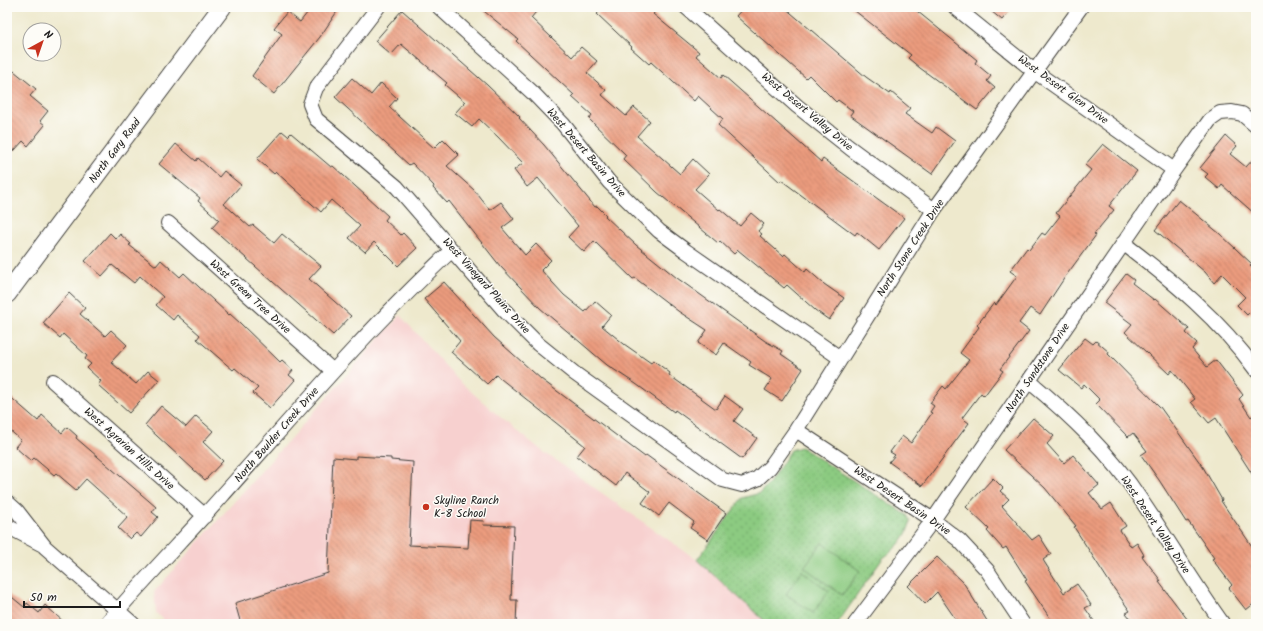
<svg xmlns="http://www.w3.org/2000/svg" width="1263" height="631" font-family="Kalam,sans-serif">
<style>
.built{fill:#f7d0cf}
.green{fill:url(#green-dots);stroke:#54744e}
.pitch{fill:#8ccb81;stroke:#54744e}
.building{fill:url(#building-back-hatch)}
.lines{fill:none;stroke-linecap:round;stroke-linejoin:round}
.minor-casing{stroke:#3c3b37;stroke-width:16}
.major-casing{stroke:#3c3b37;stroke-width:20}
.minor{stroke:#fff;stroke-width:14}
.major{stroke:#fff;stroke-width:18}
.poi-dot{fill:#c8321e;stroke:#fdfcf7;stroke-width:1.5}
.labels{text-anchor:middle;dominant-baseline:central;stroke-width:3;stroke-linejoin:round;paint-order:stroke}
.street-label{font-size:11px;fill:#1c1c1c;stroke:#fdfcf7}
.poi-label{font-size:11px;fill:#1c1c1c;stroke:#fdfcf7;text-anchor:start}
</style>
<defs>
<pattern id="green-dots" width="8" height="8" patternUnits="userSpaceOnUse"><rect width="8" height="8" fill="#8ccb81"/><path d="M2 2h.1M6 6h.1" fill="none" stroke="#78ae6f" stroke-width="1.8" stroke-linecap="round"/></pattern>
<pattern id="building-back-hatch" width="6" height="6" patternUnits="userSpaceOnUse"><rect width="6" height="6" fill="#eb9b7e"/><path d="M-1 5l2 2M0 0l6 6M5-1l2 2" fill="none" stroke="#be7e66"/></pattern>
</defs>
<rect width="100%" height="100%" fill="#fdfcf7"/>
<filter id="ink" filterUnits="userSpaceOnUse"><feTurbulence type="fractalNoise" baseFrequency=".025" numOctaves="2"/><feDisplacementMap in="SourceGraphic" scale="8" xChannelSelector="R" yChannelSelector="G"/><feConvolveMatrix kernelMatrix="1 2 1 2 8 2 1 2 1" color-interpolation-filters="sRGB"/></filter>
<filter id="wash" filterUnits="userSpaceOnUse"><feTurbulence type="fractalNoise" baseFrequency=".012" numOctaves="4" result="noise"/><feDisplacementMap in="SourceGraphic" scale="16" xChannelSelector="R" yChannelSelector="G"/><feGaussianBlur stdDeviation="0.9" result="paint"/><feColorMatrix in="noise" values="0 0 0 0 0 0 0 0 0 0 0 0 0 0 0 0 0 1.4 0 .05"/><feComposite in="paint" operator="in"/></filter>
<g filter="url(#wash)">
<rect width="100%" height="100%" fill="#eee9cd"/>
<path class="built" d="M400,315L458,380L500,417L545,453L697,560L768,624H168L156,613L154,592Z"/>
<path class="green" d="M801,447L907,515L910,521C909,535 895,550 883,558L837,624H768L697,560L742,498L760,493L770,482L791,450Z"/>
<path class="pitch" d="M822,543L860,571L842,595L804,567Z
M802,571L829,591L813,613L786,594Z"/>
<g id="blocks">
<path class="building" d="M312,7H340L320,37L274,94L252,76L282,34L274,28L287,12L300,22Z
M479,7H540L531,18L572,57L581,47L597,61L587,73L606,90L602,95L626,116L634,107L650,121L637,136L680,174L693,159L709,174L695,189L719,210L720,209L740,226L751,213L764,224L758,231L762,234L760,236L783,256L785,254L805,272L807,269L824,284L844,298L829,320L815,310L787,285L784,288L738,250L734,254L720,241L718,243L657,192L623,159L626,155L589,119L592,115L572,97L574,95L516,41L518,39Z
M604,7H649L655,12L653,14L699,52L696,56L721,78L723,75L821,162L823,159L904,218L879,250L857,232L855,235L781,180L780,182L718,125L723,119L698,96L694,101L651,62L649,64L631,48L632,47L597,14Z
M744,7H784L866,77L890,94L891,92L910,108L905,114L932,133L936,127L955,141L932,174L850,115L853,111L838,100L836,102L809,75L806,78L746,25L736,16Z
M850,7H912L977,60L975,63L991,76L987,81L995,88L977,110L920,68L908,58L911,55Z
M986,7H1013L1002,20Z
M402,10L487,85L520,117L519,118L544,145L595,207L597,206L606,215L605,216L636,245L677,278L765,341L783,351L781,354L803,369L782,401L765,390L772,379L749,365L751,362L724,343L716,355L698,343L707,330L678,311L635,278L633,279L594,241L584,252L568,237L578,226L538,178L527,187L514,170L523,163L498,137L479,119L472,127L455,113L465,102L445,85L447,83L401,44L391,55L375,41Z
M14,71L36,89L30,96L48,111L40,121L45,125L28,146L23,141L14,151L7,145V80Z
M352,78L371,95L381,83L397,98L389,107L434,148L443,139L459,155L447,166L474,190L490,210L501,202L514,219L502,228L525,255L536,244L551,260L541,270L564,295L585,312L595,301L611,315L602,326L624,344L651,363L653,360L670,373L669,375L716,409L725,396L743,409L734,421L757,438L742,459L675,410L674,412L636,384L607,365L540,308L500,266L449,201L447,203L433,188L434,186L412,163L409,165L335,97Z
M282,131L288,136L291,133L331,167L333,166L388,216L385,220L401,235L403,233L417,248L398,266L374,242L365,252L349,238L360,226L331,200L321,212L276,172L274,174L257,159Z
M1226,136L1237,146L1230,154L1246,167L1256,156V215L1222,185L1219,189L1205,177L1208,174L1200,168Z
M176,144L196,161L198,158L219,177L224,171L241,185L224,204L250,227L253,225L274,243L282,234L321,266L309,279L351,316L333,335L212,228L219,220L198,201L200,198L159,164Z
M1103,144L1137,171L1109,206L1114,210L1094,234L1096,235L1065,277L1040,315L1030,308L1019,323L1029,331L1000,369L1003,371L993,384L984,396L981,393L962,418L969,423L922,486L889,462L895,455L890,452L902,436L911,443L932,413L930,412L934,406L930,403L943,386L946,389L969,360L960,353L979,327L977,325L994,303L996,305L1017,276L1010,271L1027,248L1029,250L1042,233L1045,235L1060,216L1056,213L1091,170L1085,165Z
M1179,200L1220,234L1252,264L1250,266L1256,272V318L1250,312L1247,315L1237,305L1245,297L1222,274L1214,283L1205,272L1155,230Z
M110,233L116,239L120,234L131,244L129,245L156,266L161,260L180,277L184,273L229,315L230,314L240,323L280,362L282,360L293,370L289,375L295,380L270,408L253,393L258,388L235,368L233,370L197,339L200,335L177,315L173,320L156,305L163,297L140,276L134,283L112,265L102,276L85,261Z
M1126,274L1134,280L1132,283L1154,300L1155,299L1189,329L1186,333L1197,343L1192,349L1207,367L1216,360L1243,395L1239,399L1251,417L1256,413V480L1216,418L1209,423L1191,402L1195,399L1172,370L1169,374L1125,332L1132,324L1104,303Z
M444,282L494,337L541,379L645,457L646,455L726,513L708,540L690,528L694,522L669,503L659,516L642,503L650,492L625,473L616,486L577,456L585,446L496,375L487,384L451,352L460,341L424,299Z
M69,293L85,308L80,314L105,336L111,330L127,345L111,362L136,384L148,371L159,380L129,413L98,385L101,381L87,368L91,364L85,359L87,356L63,334L60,338L43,323Z
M1085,338L1093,344L1096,341L1109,352L1108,354L1160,407L1203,467L1222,500L1221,501L1256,552V602L1246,610L1229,588L1232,585L1212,559L1214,558L1188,521L1186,522L1159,480L1141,455L1147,451L1133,433L1128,437L1096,404L1100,400L1084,384L1081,388L1059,370Z
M7,394L38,421L42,415L62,433L67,427L77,436L76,438L156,507L152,512L158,517L141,537L136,533L130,539L118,528L128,517L86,479L76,490L56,473L54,475L34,458L31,461L15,447L21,440L7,428Z
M161,406L186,427L196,416L213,431L203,442L223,461L205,480L145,425Z
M1033,418L1054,436L1047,444L1064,463L1073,455L1099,485L1089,493L1102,509L1111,503L1126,526L1120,530L1131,547L1137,543L1144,555L1142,556L1161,581L1159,582L1191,624H1135L1126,613L1130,611L1110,583L1074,527L1076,526L1045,488L1004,450Z
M356,456L391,458V460L413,462L409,545L468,548L470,520L484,521L483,525L514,526L511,600H517L516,624H241L235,603L328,573L333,457L356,459Z
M993,478L1003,488L1000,491L1009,499L1002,506L1032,540L1039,535L1051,554L1043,560L1064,593L1077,584L1091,605L1085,608L1096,624H1054L1025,581L1027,580L1006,547L1003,549L987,531L989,529L966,507Z
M937,557L963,582L989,624H959L937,592L925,604L908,586Z
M7,593L24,607L27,603L39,613L45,605L66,624H7Z"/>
</g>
</g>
<g filter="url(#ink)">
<use href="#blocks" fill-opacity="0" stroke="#3c3b37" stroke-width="1"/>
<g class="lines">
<g class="minor-casing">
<path id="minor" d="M378,7L316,88L310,104L316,119L397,187L503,309L538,344L574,373L723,480L742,485L757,479L770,467L796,430L934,210L1081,7
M439,7L533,93L563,124L609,182L659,231L686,251L840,358
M686,7L797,106L850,148L934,210
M955,7L1034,71L1174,170
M168,223L333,371
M1123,243C1172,280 1220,320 1256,370
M53,381L205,516
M1029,381C1071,416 1111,454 1141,500C1169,541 1194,584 1223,624
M796,430L933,520L959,540L987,570L1023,624
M7,502L17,511L45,547L133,624
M7,526L41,544
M106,624C143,580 184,539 222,496C297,412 370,326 452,250
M855,624L933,520L1174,170L1210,120L1220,113L1232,112L1242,114L1256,126"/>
</g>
<g class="major-casing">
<path id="major" d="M7,294L222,7"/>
</g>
<use href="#minor" class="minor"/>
<use href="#major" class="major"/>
</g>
</g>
<circle class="poi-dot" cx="426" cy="507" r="4"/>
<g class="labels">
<g class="street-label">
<text transform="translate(1063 90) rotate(36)">West Desert Glen Drive</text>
<text transform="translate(807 112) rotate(40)">West Desert Valley Drive</text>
<text transform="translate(115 151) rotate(-53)">North Gary Road</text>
<text transform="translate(586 153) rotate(49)">West Desert Basin Drive</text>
<text transform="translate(911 248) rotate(-57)">North Stone Creek Drive</text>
<text transform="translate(486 286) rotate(48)">West Vineyard Plains Drive</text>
<text transform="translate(250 297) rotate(42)">West Green Tree Drive</text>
<text transform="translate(1038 368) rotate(-56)">North Sandstone Drive</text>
<text transform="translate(277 435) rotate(-49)">North Boulder Creek Drive</text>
<text transform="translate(129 449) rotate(42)">West Agrarian Hills Drive</text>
<text transform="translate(902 501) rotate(34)">West Desert Basin Drive</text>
<text transform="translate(1155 525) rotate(56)">West Desert Valley Drive</text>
</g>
<g class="poi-label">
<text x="434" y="501">Skyline Ranch<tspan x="434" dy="13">K-8 School</tspan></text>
</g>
</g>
<rect width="1263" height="631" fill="none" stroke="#fdfcf7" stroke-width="24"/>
<g transform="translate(42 42) rotate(40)"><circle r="19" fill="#fdfcf7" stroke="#a3a29f"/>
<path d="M0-3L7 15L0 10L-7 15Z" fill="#c8321e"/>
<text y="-6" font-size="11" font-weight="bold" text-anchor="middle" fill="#1c1c1c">N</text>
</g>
<path d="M24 601v6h96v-6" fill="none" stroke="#1c1c1c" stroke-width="2"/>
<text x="30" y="601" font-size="12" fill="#1c1c1c" stroke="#fdfcf7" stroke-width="3" paint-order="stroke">50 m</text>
</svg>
